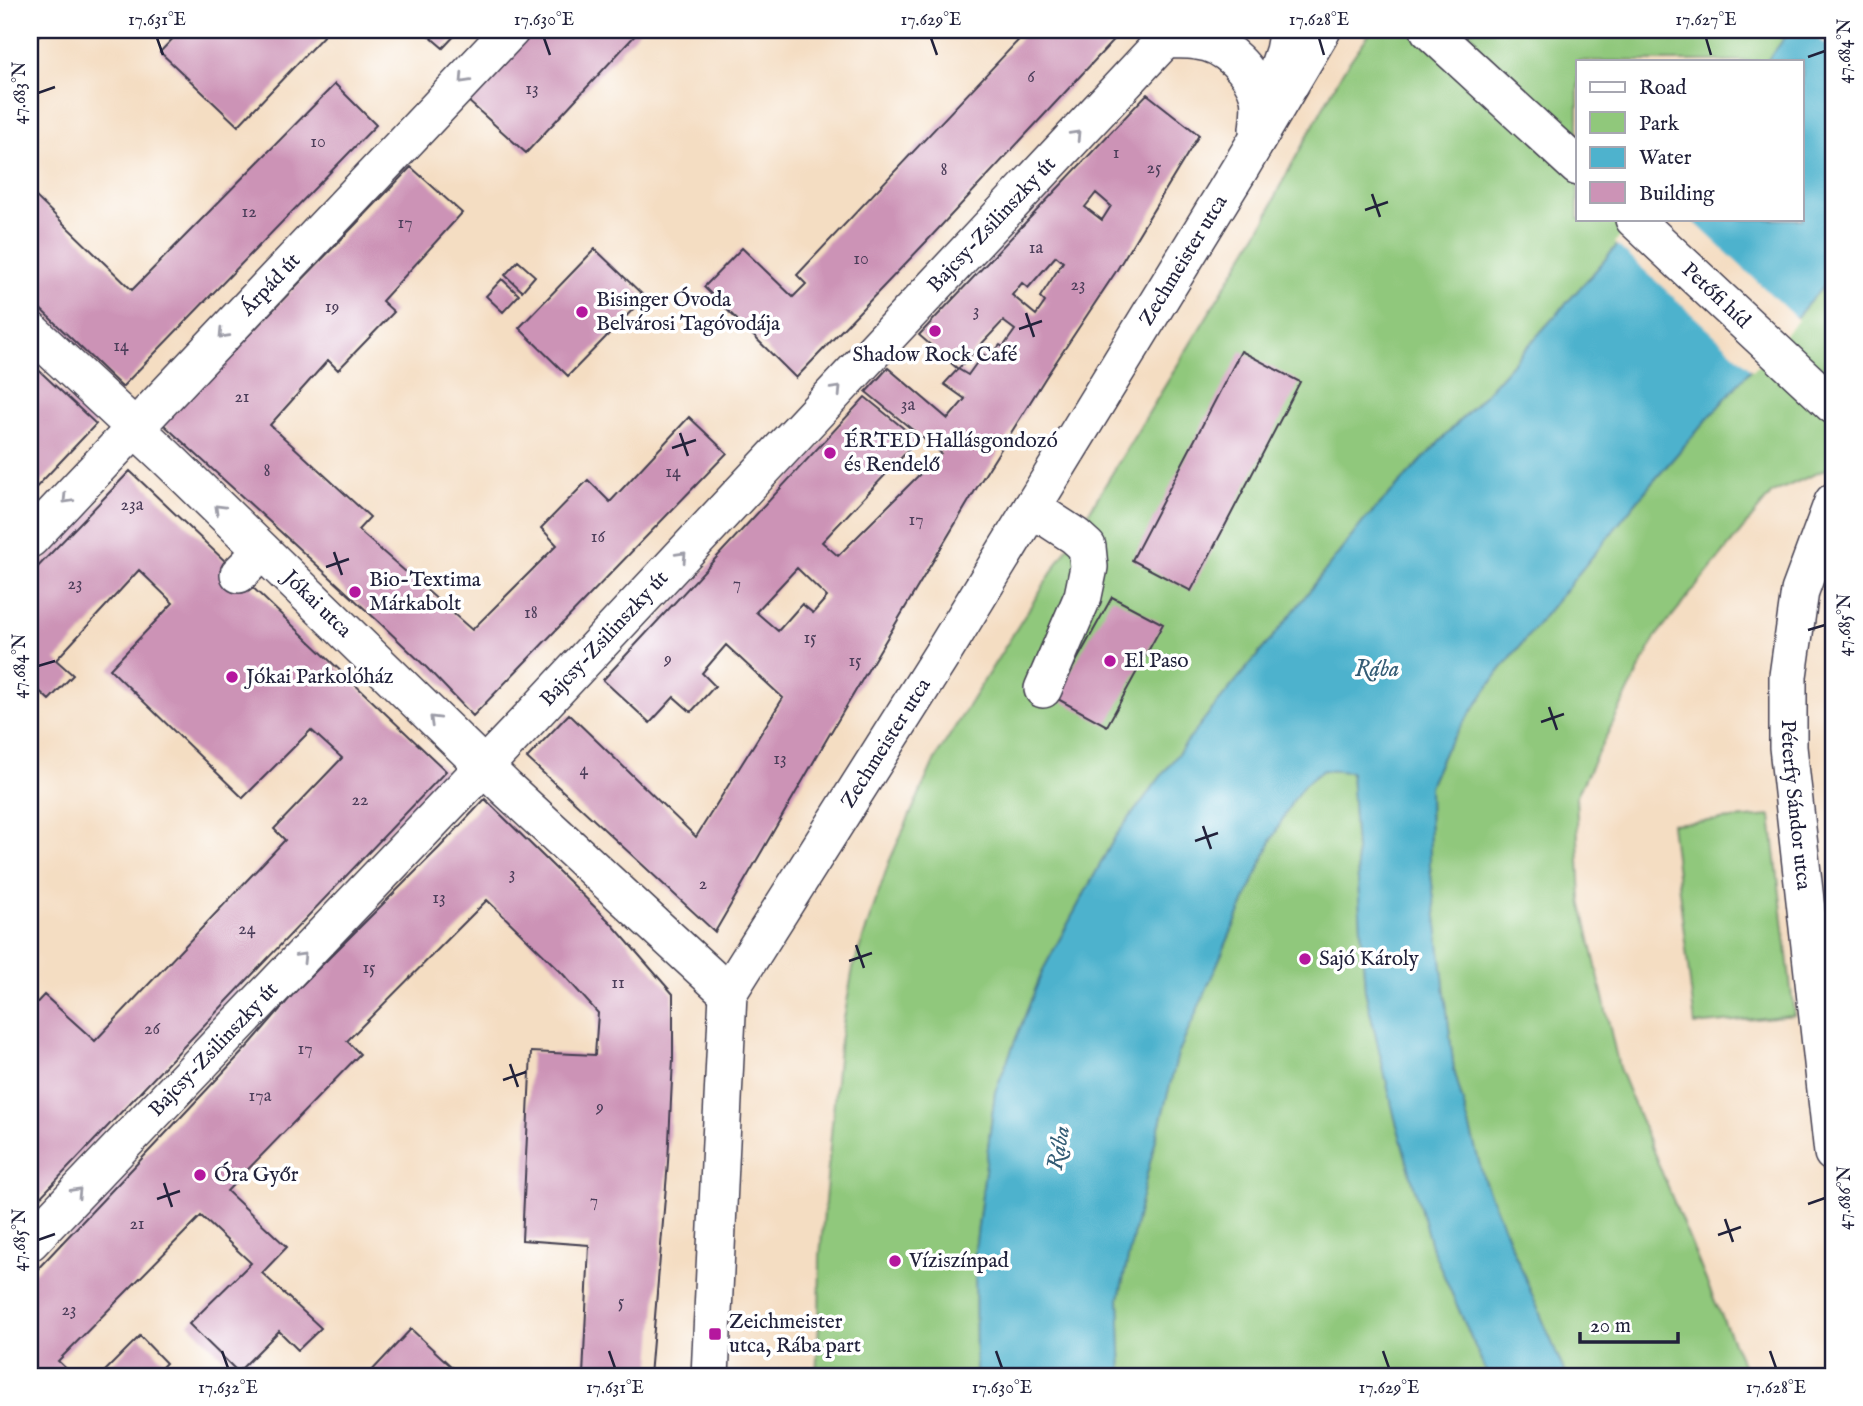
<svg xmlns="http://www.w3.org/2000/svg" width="1863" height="1406" font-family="'IM FELL English',serif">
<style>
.green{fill:#90c87b;stroke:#59755b;stroke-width:2}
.water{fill:#4eb2cd;stroke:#386a84;stroke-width:2}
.pier{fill:#f4ddc2}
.building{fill:#cc93b6;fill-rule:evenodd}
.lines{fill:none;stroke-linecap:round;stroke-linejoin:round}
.minor-casing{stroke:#423e4f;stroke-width:40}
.minor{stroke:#fff;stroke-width:37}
.oneway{stroke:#9c9ca7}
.ticks{fill:none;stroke:#22223b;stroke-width:2.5}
.poi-dot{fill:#b5179e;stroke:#fff;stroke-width:2.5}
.labels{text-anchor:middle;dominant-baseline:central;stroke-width:7;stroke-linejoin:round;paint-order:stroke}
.number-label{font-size:18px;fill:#4c3e5a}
.street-label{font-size:21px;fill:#22223b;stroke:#fff}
.poi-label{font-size:21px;fill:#22223b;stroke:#fff;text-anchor:start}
.water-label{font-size:23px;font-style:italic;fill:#345c75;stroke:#fff}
.neatline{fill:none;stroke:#22223b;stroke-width:2.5}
.ticks-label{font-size:18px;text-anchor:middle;fill:#22223b}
</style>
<rect width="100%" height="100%" fill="#fff"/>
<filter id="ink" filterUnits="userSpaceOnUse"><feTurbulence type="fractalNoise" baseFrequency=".0143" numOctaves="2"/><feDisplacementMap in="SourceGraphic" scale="14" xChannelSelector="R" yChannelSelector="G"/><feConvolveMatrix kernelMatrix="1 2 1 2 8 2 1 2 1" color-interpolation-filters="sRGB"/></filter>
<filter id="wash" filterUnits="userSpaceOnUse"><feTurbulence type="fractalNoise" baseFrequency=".00686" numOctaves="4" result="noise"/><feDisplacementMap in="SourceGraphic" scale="28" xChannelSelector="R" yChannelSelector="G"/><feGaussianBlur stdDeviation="1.57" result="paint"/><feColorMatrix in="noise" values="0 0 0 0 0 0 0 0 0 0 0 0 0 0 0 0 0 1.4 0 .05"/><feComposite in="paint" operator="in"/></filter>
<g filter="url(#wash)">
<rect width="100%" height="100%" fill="#f4ddc2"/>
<path class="green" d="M1372,30H1791L1767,61H1578V219H1640L1597,269L1488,391L1364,521L1282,626L1206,717L1115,837L1043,970L995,1092L975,1250L976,1376H816L819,1324L820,1256L839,1047L853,968L889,862L935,759L1067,548L1267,217L1278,190L1343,71Z
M1833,275V466L1772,493L1656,636L1576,797L1581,900L1619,1068L1710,1290L1748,1376H1566L1484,1180L1454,1070L1430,866L1429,786L1445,750L1498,673L1651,484Z
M1323,770L1351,772L1365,990L1395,1118L1431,1246L1488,1376H1122L1119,1298L1147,1174L1178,1054L1271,841L1291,803L1304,785Z
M1771,816L1794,1015L1695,1025L1671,824Z"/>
<path class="water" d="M1791,30H1833V275L1651,484L1498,673L1445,750L1429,786L1430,866L1454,1070L1484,1180L1566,1376H1488L1431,1246L1395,1118L1365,990L1351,772L1323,770L1304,785L1291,803L1271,841L1178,1054L1147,1174L1119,1298L1122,1376H976L975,1250L995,1092L1043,970L1115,837L1206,717L1282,626L1364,521L1488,391L1597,269L1640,219H1802V61H1767Z"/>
<path class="pier" d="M1804,30H1833V48Z
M1635,219H1691L1798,320L1753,371L1615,243Z"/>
<g id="blocks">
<path class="building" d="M30,30H44L30,46Z
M181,30H329L238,126L160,52Z
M422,30H460L443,48Z
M533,30H640L526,153L467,100Z
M1028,30H1123L926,242L796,378L704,287L742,248L793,297L806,284L797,275Z
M335,84L376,125L122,387L30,299V191L132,290Z
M1147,94L1199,135L1115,273L1046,377L979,484L828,737L715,932L527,758L569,714L696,837L783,698L726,645L702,673L715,686L691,712L674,697L650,723L603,680L865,397L918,440L822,542L838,556L941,453L866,392L888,368L948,419L965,399L944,384L958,369L968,375L983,354L989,358L1000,345L1003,347L1015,330L1003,321L958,369L919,335ZM1096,193L1111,206L1102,220L1085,207ZM1056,256L1063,262L1040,297L1045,302L1036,315L1012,295L1022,283L1028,288ZM797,568L827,597L813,613L802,604L778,631L756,612Z
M411,167L462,213L382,301L394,312L338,370L328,360L270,425L370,517L358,530L472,630L557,545L541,528L588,480L610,502L689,417L727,453L473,716L427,668L380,623L163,424Z
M595,249L645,297L568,376L519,328Z
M518,261L535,276L522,291L505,275Z
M502,279L519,295L503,312L486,296Z
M1241,351L1300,382L1191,591L1132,560Z
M30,362L96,424L30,494Z
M130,471L446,771L30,1208V1010L44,995L95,1041L285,840L274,829L342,758L311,730L243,798L110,669L173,603L139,570L56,660L73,675L49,700L30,682V575Z
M1112,597L1163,624L1107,726L1056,698Z
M485,799L611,923L673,994V1059L668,1162L650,1376H583L589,1245L522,1240L531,1052L595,1055L598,1013L562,973L487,900L347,1041L360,1054L227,1191L287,1247L262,1273L321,1328L298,1350L279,1331L238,1372L189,1324L251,1263L201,1216L58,1361L74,1376H30V1277L250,1044L296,991L439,848Z
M411,1329L452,1367L443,1376H367Z
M140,1336L166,1363L153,1376H100Z"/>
</g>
</g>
<g filter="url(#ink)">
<use href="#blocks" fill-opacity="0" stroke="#423e4f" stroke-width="2"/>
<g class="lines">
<g class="minor-casing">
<g id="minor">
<path d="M1429,30L1578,167"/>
<path d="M1165,40C1175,40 1187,39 1197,41C1225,43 1252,71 1259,97C1261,107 1259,119 1258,129"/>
<path d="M1271,89L1284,51L1288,30"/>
<path id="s1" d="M1634,219L1833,405"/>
<path id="s2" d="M30,330L165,456L506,788L728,993"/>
<path id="s3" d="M1833,502L1800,591L1788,676V747L1833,1153"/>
<path d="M1032,508L1075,536L1087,547L1089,567L1083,596L1043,689"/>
<path id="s4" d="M30,539L511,30"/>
<path d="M239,574L262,551"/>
<path id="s5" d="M30,1242L533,715L1174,30"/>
<path id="s6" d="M710,1376L728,993L943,653L1242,165L1322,30"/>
</g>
</g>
<use href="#minor" class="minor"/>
</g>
<defs><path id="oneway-chevron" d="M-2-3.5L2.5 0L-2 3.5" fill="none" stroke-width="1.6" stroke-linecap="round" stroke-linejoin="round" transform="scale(1.75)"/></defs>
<g class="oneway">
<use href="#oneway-chevron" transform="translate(464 79) rotate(133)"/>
<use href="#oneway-chevron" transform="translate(1076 135) rotate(-47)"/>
<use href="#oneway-chevron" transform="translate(223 334) rotate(133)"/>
<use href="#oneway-chevron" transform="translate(837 390) rotate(-47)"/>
<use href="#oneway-chevron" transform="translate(67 499) rotate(134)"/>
<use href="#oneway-chevron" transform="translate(219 509) rotate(-136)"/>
<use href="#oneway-chevron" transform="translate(682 556) rotate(-47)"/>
<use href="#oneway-chevron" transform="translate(434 720) rotate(-136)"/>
<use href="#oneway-chevron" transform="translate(302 957) rotate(-46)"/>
<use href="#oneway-chevron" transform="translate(77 1192) rotate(-46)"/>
</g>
</g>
<path class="ticks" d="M157,38L163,55M544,38L550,55M931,38L937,55M1319,38L1324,55M1706,38L1711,55M1808,57L1825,51M38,93L55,87M1372,194L1380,217M1365,210L1388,202M1026,313L1034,337M1019,329L1042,321M680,433L688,456M672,448L696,440M334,552L342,575M326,567L349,559M1808,630L1825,625M38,666L55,661M1549,707L1557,730M1541,722L1564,714M1203,826L1211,849M1195,841L1218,833M856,945L864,968M849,961L872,953M510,1064L518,1087M503,1080L526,1072M164,1183L172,1207M157,1199L180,1191M1808,1204L1825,1198M1725,1219L1733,1242M1718,1235L1741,1227M38,1240L55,1234M222,1351L228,1368M609,1351L615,1368M996,1351L1002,1368M1383,1351L1389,1368M1770,1351L1776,1368"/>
<g class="poi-dot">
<circle cx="582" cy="312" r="7"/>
<circle cx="935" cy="331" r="7"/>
<circle cx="830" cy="453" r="7"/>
<circle cx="355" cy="592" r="7"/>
<circle cx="1110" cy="661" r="7"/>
<circle cx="232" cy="677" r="7"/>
<circle cx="1305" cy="959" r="7"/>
<circle cx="200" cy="1175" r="7"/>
<circle cx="895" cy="1261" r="7"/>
<rect x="708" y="1327" width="14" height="14" rx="3.5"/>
</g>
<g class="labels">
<g class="number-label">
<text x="1031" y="77">6</text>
<text x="532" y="89">13</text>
<text x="318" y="142">10</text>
<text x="1116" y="153">1</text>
<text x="1154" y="168">25</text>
<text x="944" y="170">8</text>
<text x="249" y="212">12</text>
<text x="405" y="223">17</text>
<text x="1036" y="248">1a</text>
<text x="861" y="259">10</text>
<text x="1078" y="285">23</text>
<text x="332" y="307">19</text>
<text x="976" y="311">3</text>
<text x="121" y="346">14</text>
<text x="242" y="397">21</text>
<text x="908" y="405">3a</text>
<text x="267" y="471">8</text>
<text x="673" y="472">14</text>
<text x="132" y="505">23a</text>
<text x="916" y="520">17</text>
<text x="598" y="537">16</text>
<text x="75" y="584">23</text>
<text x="737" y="584">7</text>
<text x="531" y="613">18</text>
<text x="810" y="638">15</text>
<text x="668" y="659">9</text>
<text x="855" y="661">15</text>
<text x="780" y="759">13</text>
<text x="584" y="770">4</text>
<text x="360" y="800">22</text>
<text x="512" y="874">3</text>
<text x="703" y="884">2</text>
<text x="439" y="898">13</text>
<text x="247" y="929">24</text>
<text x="369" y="968">15</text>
<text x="618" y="983">11</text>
<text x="152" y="1029">26</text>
<text x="305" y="1049">17</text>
<text x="260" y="1096">17a</text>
<text x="600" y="1107">9</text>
<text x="594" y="1201">7</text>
<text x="137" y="1224">21</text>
<text x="621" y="1302">5</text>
<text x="69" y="1310">23</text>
</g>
<g class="street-label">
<text stroke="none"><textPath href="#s5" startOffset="1400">Bajcsy-Zsilinszky út</textPath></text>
<text stroke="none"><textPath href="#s6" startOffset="1246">Zechmeister utca</textPath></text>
<text stroke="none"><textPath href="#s4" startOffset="350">Árpád út</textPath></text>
<text stroke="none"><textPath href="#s1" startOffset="112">Petőfi híd</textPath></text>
<text stroke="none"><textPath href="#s2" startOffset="397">Jókai utca</textPath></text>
<text stroke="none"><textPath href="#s5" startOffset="833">Bajcsy-Zsilinszky út</textPath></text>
<text stroke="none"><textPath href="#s6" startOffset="679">Zechmeister utca</textPath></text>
<text stroke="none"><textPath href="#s3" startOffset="310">Péterfy Sándor utca</textPath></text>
<text stroke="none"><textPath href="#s5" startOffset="266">Bajcsy-Zsilinszky út</textPath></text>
</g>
<g class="poi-label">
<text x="596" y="300">Bisinger Óvoda<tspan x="596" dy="24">Belvárosi Tagóvodája</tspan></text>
<text x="935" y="355" text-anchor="middle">Shadow Rock Café</text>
<text x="844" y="441">ÉRTED Hallásgondozó<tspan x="844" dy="24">és Rendelő</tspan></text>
<text x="369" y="580">Bio-Textima<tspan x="369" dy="24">Márkabolt</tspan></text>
<text x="1124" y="661">El Paso</text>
<text x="246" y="677">Jókai Parkolóház</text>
<text x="1319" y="959">Sajó Károly</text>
<text x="214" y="1175">Óra Győr</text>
<text x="909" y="1261">Víziszínpad</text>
<text x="729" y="1322">Zeichmeister<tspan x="729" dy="24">utca, Rába part</tspan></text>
</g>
<g class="water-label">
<text x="1377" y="669">Rába</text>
<text transform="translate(1059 1148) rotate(-80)">Rába</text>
</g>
</g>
<rect width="1863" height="1406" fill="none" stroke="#fff" stroke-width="77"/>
<rect x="1576" y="60" width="228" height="161" fill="#ffffff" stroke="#a7a7b1" stroke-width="2"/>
<rect x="1590" y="82" width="35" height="10" fill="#ffffff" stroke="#a7a7b1" stroke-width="2"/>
<text x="1639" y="94" font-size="21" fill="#22223b">Road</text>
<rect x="1590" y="112" width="35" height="21" fill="#90c87b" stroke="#a7a7b1" stroke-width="2"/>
<text x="1639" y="130" font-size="21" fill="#22223b">Park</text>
<rect x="1590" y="147" width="35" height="21" fill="#4eb2cd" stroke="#a7a7b1" stroke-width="2"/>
<text x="1639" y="164" font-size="21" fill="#22223b">Water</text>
<rect x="1590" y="182" width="35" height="21" fill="#cc93b6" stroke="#a7a7b1" stroke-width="2"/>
<text x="1639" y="200" font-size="21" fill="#22223b">Building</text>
<path d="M1580 1332v10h98v-10" fill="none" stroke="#22223b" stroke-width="3.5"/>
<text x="1590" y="1332" font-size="21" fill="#22223b" stroke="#ffffff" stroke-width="5" paint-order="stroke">20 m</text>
<rect x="38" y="38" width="1787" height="1330" class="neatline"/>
<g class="ticks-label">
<text x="157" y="25">17.631°E</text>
<text x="544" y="25">17.630°E</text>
<text x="931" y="25">17.629°E</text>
<text x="1319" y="25">17.628°E</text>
<text x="1706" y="25">17.627°E</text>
<text transform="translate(1844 51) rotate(-90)" y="6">47.684°N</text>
<text transform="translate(19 93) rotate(-90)" y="6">47.683°N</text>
<text transform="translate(1844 625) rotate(-90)" y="6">47.685°N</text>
<text transform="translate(19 666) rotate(-90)" y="6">47.684°N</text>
<text transform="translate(1844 1198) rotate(-90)" y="6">47.686°N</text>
<text transform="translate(19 1240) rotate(-90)" y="6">47.685°N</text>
<text x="228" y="1393">17.632°E</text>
<text x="615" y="1393">17.631°E</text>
<text x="1002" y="1393">17.630°E</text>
<text x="1389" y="1393">17.629°E</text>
<text x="1776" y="1393">17.628°E</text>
</g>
</svg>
